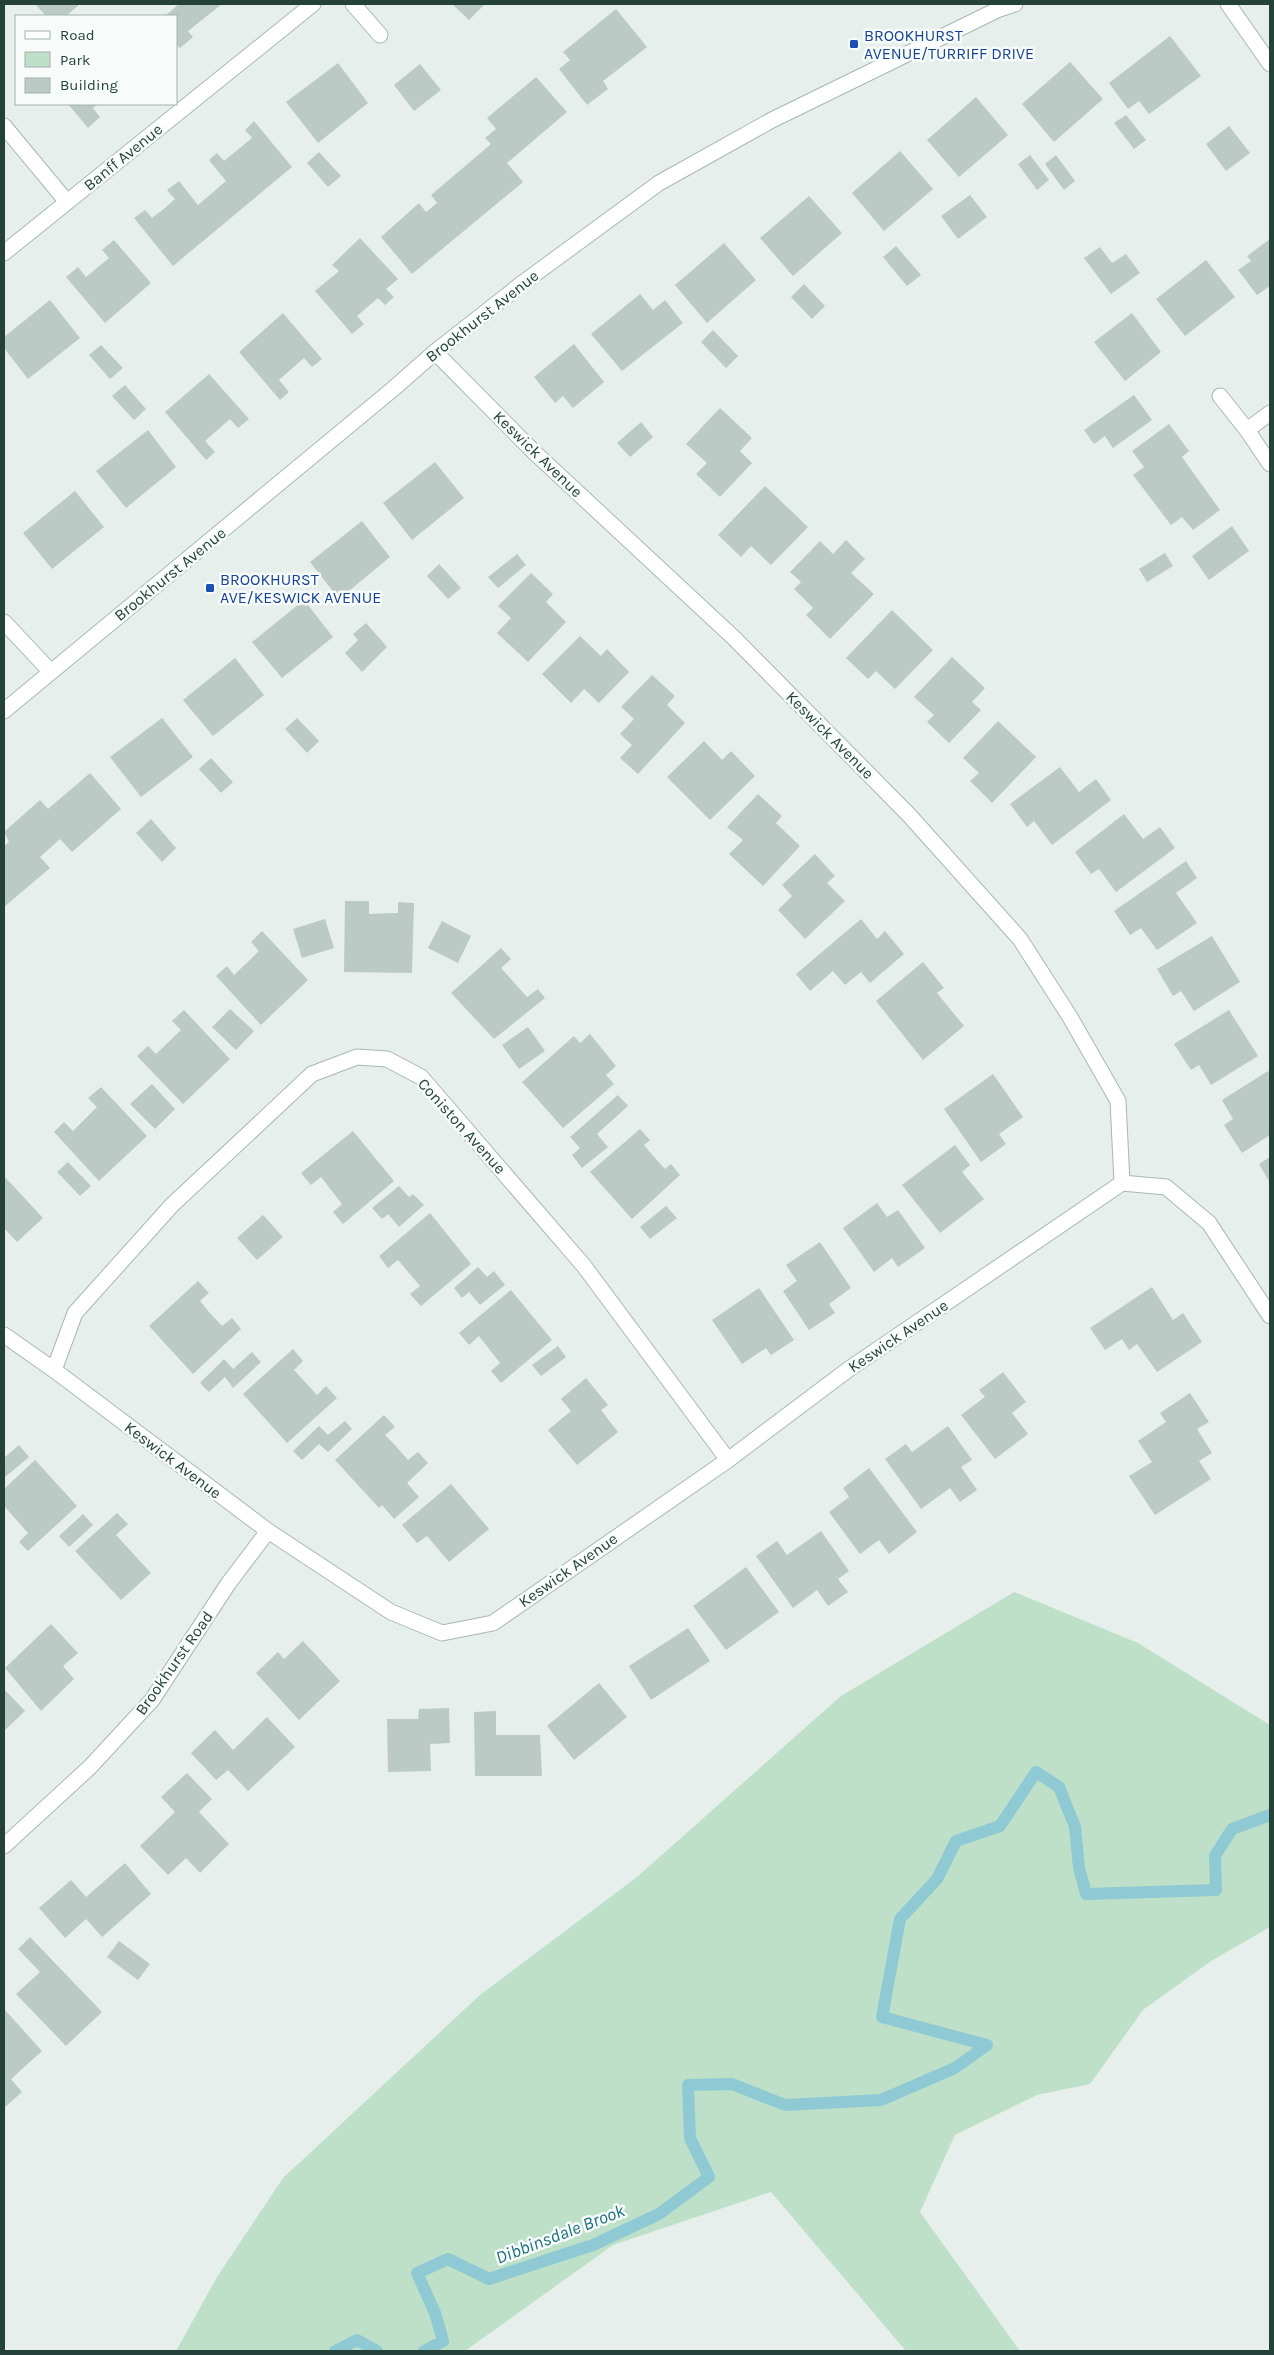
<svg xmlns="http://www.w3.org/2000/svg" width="1274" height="2355" font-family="Karla,sans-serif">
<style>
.green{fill:#bfe0c8}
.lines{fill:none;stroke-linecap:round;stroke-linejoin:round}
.stream{stroke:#8ec9d4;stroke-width:12}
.building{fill:#bbcac4}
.minor-casing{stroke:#a8b8b2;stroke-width:17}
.minor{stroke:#fff;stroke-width:15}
.transit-dot{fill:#1a4fb4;stroke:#f7fbf9;stroke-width:2}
.labels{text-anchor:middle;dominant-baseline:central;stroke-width:5;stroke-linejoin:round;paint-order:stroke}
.transit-label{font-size:16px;fill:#164399;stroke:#f7fbf9;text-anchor:start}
.street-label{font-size:16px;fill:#24423a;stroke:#f7fbf9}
.water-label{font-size:18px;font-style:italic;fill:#1c6f80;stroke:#f7fbf9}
</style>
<rect width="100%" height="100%" fill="#e6efeb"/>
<path class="green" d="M1014,1592L1138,1643L1270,1725V1927L1211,1961L1143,2010L1090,2084L1037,2095L955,2135L920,2212L1020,2351H906L771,2192L613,2245L465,2351H176L217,2277L283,2178L480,1995L637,1877L841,1696Z"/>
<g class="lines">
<path class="stream" d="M335,2351L357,2340L377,2351
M424,2351L443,2341L435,2313L417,2273L448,2259L489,2279L593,2245L659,2214L709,2177L690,2138L688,2085L732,2084L785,2105L881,2100L955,2068L987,2045L882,2017L900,1919L937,1879L956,1841L1000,1826L1036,1772L1059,1787L1075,1827L1079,1868L1086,1894L1216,1890L1215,1856L1232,1829L1270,1815"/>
</g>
<path class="building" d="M35,4H80L66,16H46Z
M179,4H222L188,31L193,37L180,48L176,44V16H165Z
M452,4H485L469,20Z
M616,9L647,47L603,81L608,89L587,105L559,69L570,60L563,52Z
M1170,36L1201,76L1149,114L1139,101L1128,109L1109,83Z
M1070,62L1103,99L1054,142L1022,104Z
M338,63L368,103L318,143L286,102Z
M420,64L441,90L414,111L394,85Z
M536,77L567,112L507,163L523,182L412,274L381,237L419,203L426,212L437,203L431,195L491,144L485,138L496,129L487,118Z
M976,97L1008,135L959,177L927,140Z
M68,104H98L93,108L100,117L88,128Z
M1126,115L1146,140L1134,149L1114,123Z
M254,121L292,167L173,266L134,218L145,210L152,218L165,208L175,199L167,190L179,181L198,205L226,181L209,160L217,153L224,161L252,138L245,130Z
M1229,126L1250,153L1226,171L1206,144Z
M900,151L933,189L884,231L852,193Z
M319,152L341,176L328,187L307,163Z
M1030,155L1049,180L1037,190L1018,164Z
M1056,155L1075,181L1064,190L1045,164Z
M970,195L987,217L958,239L941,216Z
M809,196L842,233L793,276L760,238Z
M360,238L398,279L386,289L394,297L385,305L378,298L357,316L364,324L352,334L315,291L339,271L332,265Z
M1270,239V286L1257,295L1238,270L1251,261L1247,256Z
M114,240L151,283L105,323L66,277L78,267L86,277L109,258L102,250Z
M724,243L756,280L707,323L675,285Z
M896,246L921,275L907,286L883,257Z
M1100,247L1112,263L1126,254L1140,273L1111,294L1084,258Z
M1206,260L1235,297L1185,336L1156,299Z
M804,284L825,306L812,319L791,297Z
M640,294L653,310L665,300L683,323L622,371L591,334Z
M50,300L80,338L28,379L4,348V337Z
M283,313L322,359L312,367L304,358L279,380L289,392L280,400L239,352Z
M1132,313L1161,352L1125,381L1094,342Z
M713,330L738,356L726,368L701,342Z
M574,344L604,382L573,408L563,396L555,403L534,377Z
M101,345L123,368L110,379L89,355Z
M209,374L249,419L238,428L230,419L205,441L215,452L206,460L165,412Z
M125,385L146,409L134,420L112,396Z
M1134,395L1152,420L1113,448L1105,436L1094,444L1084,430Z
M720,408L752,438L740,451L752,463L720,497L696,474L707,463L686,444Z
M641,422L653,437L630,457L617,443Z
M1169,424L1189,451L1182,457L1220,510L1193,530L1182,517L1171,525L1133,475L1144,467L1132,451Z
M148,430L176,467L126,508L96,471Z
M435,462L464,498L412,540L383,503Z
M765,486L808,527L771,565L751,546L741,557L718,535Z
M75,491L104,527L52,569L23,533Z
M362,521L390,557L339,599L310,562Z
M1232,526L1249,551L1209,580L1192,556Z
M846,540L865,559L851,573L874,594L830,639L806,615L813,608L794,589L801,582L790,572L820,541L833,554Z
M1165,553L1173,566L1147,582L1139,569Z
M517,554L526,565L498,588L488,577Z
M439,564L461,588L448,599L427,576Z
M531,573L553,594L546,602L566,622L528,662L497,633L511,618L498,606Z
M304,600L333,637L282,678L252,642Z
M892,610L933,650L895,689L876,671L868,679L846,658Z
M366,623L387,647L362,672L345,653L358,640L353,634Z
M580,636L601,656L607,649L629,672L599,703L584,689L571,703L542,674Z
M952,657L985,688L972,702L981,710L949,743L927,722L934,715L914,697Z
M235,658L264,695L213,736L183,700Z
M652,675L675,696L667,705L685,723L638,774L620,758L632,745L620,734L634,719L621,707Z
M162,718L193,757L141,797L110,757Z
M297,718L319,741L307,753L285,729Z
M998,721L1036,757L992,803L970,781L979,773L963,758Z
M704,741L722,760L731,751L755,776L710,820L667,777Z
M211,758L233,782L221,793L199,769Z
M1060,767L1079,792L1096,779L1111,800L1052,845L1034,821L1027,827L1010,804Z
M90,773L121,809L72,852L60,839L40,857L50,868L4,907V846L9,842L4,832L40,800L48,809Z
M758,794L782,816L776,823L800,846L763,886L729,854L743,840L727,827Z
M1124,814L1143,839L1160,827L1175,848L1116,892L1099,869L1091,874L1075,852Z
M151,819L176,848L162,862L136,833Z
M815,854L835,876L827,883L845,901L805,939L778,910L792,896L782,885Z
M1186,861L1197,878L1176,893L1197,923L1157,950L1141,928L1130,935L1114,911Z
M345,901H369V914L398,913V902L414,903L412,973L344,972Z
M325,919L334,948L302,958L293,929Z
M861,919L877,939L885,931L904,954L870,983L861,972L845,985L833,971L810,991L796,974Z
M442,921L471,936L458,963L428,948Z
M262,931L308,980L261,1025L216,976L227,966L234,975L259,951L251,942Z
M1212,936L1240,982L1194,1011L1181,991L1173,996L1157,969Z
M501,948L511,959L501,968L527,997L538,989L545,998L494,1039L451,993Z
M923,962L944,988L937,993L964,1026L923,1060L876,1001Z
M230,1009L254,1031L236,1050L212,1027Z
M184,1010L230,1059L183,1104L137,1056L148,1046L156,1054L181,1030L172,1021Z
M1229,1010L1258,1056L1211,1085L1199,1065L1191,1070L1174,1044Z
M528,1027L545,1051L519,1069L502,1045Z
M590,1034L616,1066L606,1075L614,1084L563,1128L522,1082L574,1036L580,1043Z
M1268,1071L1270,1074V1135L1242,1153L1224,1125L1233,1119L1222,1100Z
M993,1074L1023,1117L999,1134L1006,1144L981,1162L944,1109Z
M152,1084L175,1109L155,1129L130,1104Z
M101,1087L147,1136L99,1181L54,1132L64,1122L73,1131L97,1107L88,1098Z
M618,1095L628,1106L597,1134L608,1147L582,1168L572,1155L580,1148L570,1137Z
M640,1129L650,1140L644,1145L654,1157L665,1169L671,1164L680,1175L632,1219L590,1172Z
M353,1131L394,1181L343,1224L333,1212L342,1204L321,1177L311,1185L301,1173Z
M955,1145L970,1165L962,1172L984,1199L940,1233L902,1185Z
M1270,1157V1183L1259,1164Z
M68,1162L91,1186L80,1196L57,1172Z
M4,1176L43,1218L17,1242L4,1228Z
M399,1186L409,1197L413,1194L424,1205L399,1227L388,1214L382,1219L372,1208Z
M877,1203L887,1217L898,1210L925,1248L898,1267L892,1258L874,1272L843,1228Z
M666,1206L677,1218L650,1239L640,1227Z
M430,1213L471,1264L421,1306L410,1294L420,1286L398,1260L388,1268L379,1256Z
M263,1215L283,1237L257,1260L237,1238Z
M820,1242L851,1288L829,1304L835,1313L809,1330L783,1291L797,1281L786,1265Z
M478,1267L487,1277L494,1271L505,1285L480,1305L469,1292L462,1298L454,1288Z
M198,1281L209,1293L200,1301L209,1312L222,1326L232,1318L241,1329L193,1374L149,1326Z
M1152,1287L1173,1320L1183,1313L1202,1342L1157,1372L1137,1344L1129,1350L1122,1339L1105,1350L1090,1328Z
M759,1288L794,1340L771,1355L766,1348L742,1364L712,1320Z
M511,1290L552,1340L501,1383L491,1371L500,1363L479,1336L469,1345L459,1333Z
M558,1346L566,1357L541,1376L532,1365Z
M293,1349L303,1361L294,1370L317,1395L326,1386L337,1398L287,1443L243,1394Z
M252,1352L261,1362L233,1388L225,1377L209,1392L200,1383L224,1359L233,1369Z
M1003,1372L1026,1402L1012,1413L1028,1434L995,1459L961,1415L985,1397L979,1390Z
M586,1378L608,1405L601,1410L618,1432L577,1465L548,1430L571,1411L561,1399Z
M1190,1393L1209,1422L1197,1429L1212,1453L1199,1461L1211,1479L1155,1515L1129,1476L1152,1462L1138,1441L1166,1422L1160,1413Z
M384,1415L395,1427L385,1435L395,1445L408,1460L418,1452L428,1463L407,1483L419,1497L394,1519L382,1505L379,1508L335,1460Z
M345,1421L352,1429L328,1452L319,1444L302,1460L293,1451L319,1426L328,1435Z
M948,1426L972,1460L961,1467L977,1490L960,1502L950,1488L921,1509L885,1459L906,1444L912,1452Z
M19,1445L29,1457L5,1477L4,1458Z
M35,1460L77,1506L28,1551L19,1542L28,1533L4,1506V1489Z
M869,1468L917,1532L889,1554L879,1540L860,1554L829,1512L849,1497L843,1488Z
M451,1484L489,1529L449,1562L427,1536L417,1543L402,1525Z
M117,1513L128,1524L116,1535L151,1573L121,1600L75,1551Z
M83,1514L93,1525L69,1547L59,1536Z
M821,1531L849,1571L838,1579L848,1592L828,1606L817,1590L793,1608L756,1556L777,1541L787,1555Z
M746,1567L779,1612L726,1650L693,1606Z
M51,1624L78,1653L63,1666L74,1679L41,1711L5,1668Z
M688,1628L710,1661L651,1700L629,1666Z
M303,1641L340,1681L299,1720L256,1673L278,1652L284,1659Z
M599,1683L627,1717L574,1760L547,1726Z
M4,1689L25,1711L4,1731Z
M449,1708L450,1743L430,1744L431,1771L388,1772L387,1719H418L419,1709Z
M496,1711V1735H540L542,1776H475L474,1712Z
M267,1717L295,1747L248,1791L228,1770L216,1780L191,1753L215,1730L233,1750Z
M187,1773L212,1799L199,1812L229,1844L200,1873L186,1858L168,1875L140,1846L175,1812L161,1797Z
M125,1863L151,1894L102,1937L86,1919L65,1938L39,1908L71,1880L86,1897Z
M30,1937L102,2012L66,2046L16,1994L40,1972L18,1949Z
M119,1941L150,1964L138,1980L107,1957Z
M5,2010L42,2051L11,2079L22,2092L4,2108Z"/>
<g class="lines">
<g class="minor-casing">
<path id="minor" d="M353,4L380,35
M1228,4L1270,64
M4,126L67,202
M4,253L313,4
M1220,396L1247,430
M1270,413L1247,430L1270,464
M4,622L51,672
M4,711L393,389L435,352L524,282L659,183L772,120L997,10L1015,4
M1122,1183L1166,1187L1209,1223L1270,1316
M4,1335L54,1370L268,1531L391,1612L442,1633L493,1623L728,1460L849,1369L1122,1183L1118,1101L1070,1017L1020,939L909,815L734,638L534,452L435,352
M54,1370L75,1313L172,1205L312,1074L357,1057L387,1059L421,1077L584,1266L728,1460
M4,1846L90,1767L152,1700L228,1584L268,1531"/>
</g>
<use href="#minor" class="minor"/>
</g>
<g class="transit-dot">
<rect x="849" y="39" width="10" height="10" rx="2.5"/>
<rect x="205" y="583" width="10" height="10" rx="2.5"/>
</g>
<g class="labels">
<g class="transit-label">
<text x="864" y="35">BROOKHURST<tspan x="864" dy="18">AVENUE/TURRIFF DRIVE</tspan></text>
<text x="220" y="579">BROOKHURST<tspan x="220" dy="18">AVE/KESWICK AVENUE</tspan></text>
</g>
<g class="street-label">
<text transform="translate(123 157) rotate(-39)">Banff Avenue</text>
<text transform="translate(482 316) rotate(-38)">Brookhurst Avenue</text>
<text transform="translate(538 454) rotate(44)">Keswick Avenue</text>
<text transform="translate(170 574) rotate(-39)">Brookhurst Avenue</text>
<text transform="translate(830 735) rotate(45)">Keswick Avenue</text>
<text transform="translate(462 1126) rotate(48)">Coniston Avenue</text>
<text transform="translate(898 1336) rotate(-34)">Keswick Avenue</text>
<text transform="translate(173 1460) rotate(37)">Keswick Avenue</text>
<text transform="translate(568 1570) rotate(-35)">Keswick Avenue</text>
<text transform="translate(174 1663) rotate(-55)">Brookhurst Road</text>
</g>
<g class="water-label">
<text transform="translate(560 2234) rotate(-21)">Dibbinsdale Brook</text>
</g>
</g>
<rect width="1274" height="2355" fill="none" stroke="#24423a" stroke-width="10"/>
<rect x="15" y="15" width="162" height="90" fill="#f7fbf9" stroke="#a3b1ad"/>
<rect x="25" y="31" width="25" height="8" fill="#ffffff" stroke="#a3b1ad"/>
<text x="60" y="40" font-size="15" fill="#24423a">Road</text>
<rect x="25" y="52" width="25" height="15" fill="#bfe0c8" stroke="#a3b1ad"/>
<text x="60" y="65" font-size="15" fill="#24423a">Park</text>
<rect x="25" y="78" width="25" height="15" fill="#bbcac4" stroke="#a3b1ad"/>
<text x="60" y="90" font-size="15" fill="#24423a">Building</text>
</svg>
